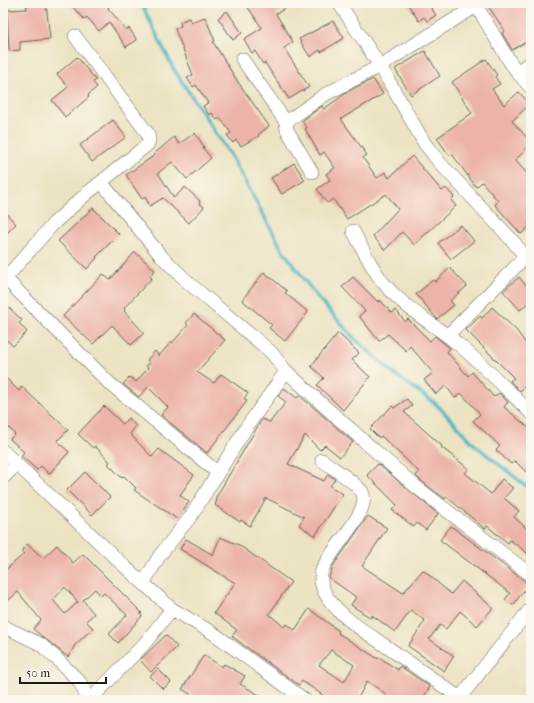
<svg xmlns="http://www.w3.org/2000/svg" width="534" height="703" font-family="'IM FELL French Canon',serif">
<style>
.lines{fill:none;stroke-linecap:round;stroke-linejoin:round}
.stream{stroke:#45b2c1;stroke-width:3.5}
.building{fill:#ecb3a8;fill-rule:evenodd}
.minor-casing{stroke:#646256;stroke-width:14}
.minor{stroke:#fff;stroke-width:13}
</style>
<rect width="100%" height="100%" fill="#fbf7ec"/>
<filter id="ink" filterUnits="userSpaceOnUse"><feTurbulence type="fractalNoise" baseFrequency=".025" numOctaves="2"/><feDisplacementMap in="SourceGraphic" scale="8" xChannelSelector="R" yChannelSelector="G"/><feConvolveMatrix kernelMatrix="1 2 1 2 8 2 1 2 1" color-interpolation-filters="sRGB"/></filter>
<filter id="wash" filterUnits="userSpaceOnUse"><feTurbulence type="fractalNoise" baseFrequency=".012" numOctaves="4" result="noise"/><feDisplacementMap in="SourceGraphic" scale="16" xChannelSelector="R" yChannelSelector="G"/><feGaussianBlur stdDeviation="0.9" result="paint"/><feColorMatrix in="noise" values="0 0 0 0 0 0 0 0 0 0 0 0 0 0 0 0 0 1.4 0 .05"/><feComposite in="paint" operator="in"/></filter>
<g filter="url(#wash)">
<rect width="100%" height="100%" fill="#ebe3c2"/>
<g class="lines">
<path class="stream" d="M141,3L173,68L231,156L282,249L317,297L355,339L394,374L436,404L476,446L531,490"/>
</g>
<g id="blocks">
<path class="building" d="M26,3H46L50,39L20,42V50L9,51L7,10L27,9Z
M69,3H112L108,8L126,30L129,28L137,40L126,47L109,22L99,31L87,17L84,19Z
M245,3H293L276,14L293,42L284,48L309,87L289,99L265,63L263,64L255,51L252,53L244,39L262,28Z
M407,3H428L436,15L427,21L424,17L419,21Z
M486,3H531V39L512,50L502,33L505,31Z
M227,11L242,33L233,40L218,18Z
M205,17L215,41L213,42L238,82L269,126L258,135L259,136L241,146L236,140L233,143L227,135L231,133L220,118L217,120L212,113L209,115L203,106L208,103L196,85L193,87L187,78L193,75L175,29L181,26L180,22L189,18L191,22Z
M333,21L344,38L321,52L320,50L310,57L299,39Z
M425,51L440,76L411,95L395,69Z
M77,57L96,80L93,82L97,87L88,95L89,97L65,117L52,100L68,87L57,74Z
M486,59L497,75L495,77L500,84L492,89L504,105L519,92L530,104L512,121L531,142L524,149L525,151L515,160L531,178V222L528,224L530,226L521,234L495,205L498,201L482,182L476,187L452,154L449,155L437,138L472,113L452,82Z
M373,79L383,94L341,119L367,155L363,158L377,178L385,172L389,178L412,156L442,191L446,188L454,197L451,200L456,206L414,245L402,232L385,250L373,236L398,209L386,194L347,219L333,199L327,203L317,189L330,180L326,174L335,168L324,152L320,155L305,129L307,128L302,121L322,106L324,109L349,91Z
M113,120L126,137L92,162L80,145Z
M195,133L204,147L203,148L211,158L187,179L172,162L158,173L174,198L185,187L200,201L199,203L204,207L189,223L163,198L150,206L145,197L142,199L126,175L155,155L154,154L174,137L179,144Z
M294,163L305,180L282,194L271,178Z
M93,208L119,234L96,257L97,258L87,269L58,241Z
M3,210L16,224L3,237Z
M461,225L474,241L451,259L438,243Z
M135,252L155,270L150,276L152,278L124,308L125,309L124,311L144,333L131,345L112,325L93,344L63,316L103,274L110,280Z
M450,268L467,286L450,301L454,305L437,319L416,294L433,280L435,282Z
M264,272L287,291L285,293L308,312L285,341L269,328L272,325L242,300Z
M353,277L378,302L380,300L392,313L396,310L405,322L408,319L430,341L435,336L450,348L447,352L468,376L472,372L494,397L499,393L508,402L504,407L531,430V477L515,461L511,464L496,450L500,446L473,421L480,414L461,393L455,398L446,386L436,394L424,380L433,373L410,346L406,351L388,334L379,341L359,316L365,311L342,287Z
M519,277L531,291V300L520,310L503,291Z
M3,302L22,320L19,323L27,332L13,346L3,337Z
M492,307L516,330L531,350V380L520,391L510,381L514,378L466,330L480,316L482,318Z
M194,314L225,340L197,372L214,383L221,374L248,393L244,399L247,401L207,453L161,415L168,407L148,387L139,397L123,384L130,377L136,382L148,368L146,366L150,363L147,360L155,351L159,356L171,342L172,343L188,325L186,323Z
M338,333L359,353L352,360L370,377L343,410L317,385L324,378L311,366Z
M3,375L19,391L22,387L68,430L57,441L69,452L49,474L41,466L37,470L21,456L24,452L10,439L15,434L3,422Z
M284,388L297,398L299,395L353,442L340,457L325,445L320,450L305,435L288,464L324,481L328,474L335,479L330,486L343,494L315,536L299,525L304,517L266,498L250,526L241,520L240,522L215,505L217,500L215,499L262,419L270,422L286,402L278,396Z
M407,399L412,406L404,412L442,446L441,447L469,469L465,473L491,494L502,479L513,488L504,498L519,511L514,517L531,532V556L510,540L508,543L487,526L485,529L447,497L445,499L420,480L416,476L419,472L381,436L379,438L370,429L392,406L394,408Z
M104,406L123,424L128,418L136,426L130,434L152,457L159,449L194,475L180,495L189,502L177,519L134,490L136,488L124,476L122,478L108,464L110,462L95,446L93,448L78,434Z
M378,464L438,514L426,530L417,523L414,527L392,510L397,505L367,475Z
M85,472L110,497L92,515L67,490Z
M368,516L387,528L362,566L403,593L423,570L451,594L462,581L493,608L477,626L460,611L446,629L440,625L429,639L454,656L444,671L408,646L425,621L411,610L395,632L372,615L371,618L351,605L356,597L329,578L333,566Z
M451,526L529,584L513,605L505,600L510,593L440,540Z
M220,537L239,545L291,582L269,614L284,627L287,624L295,630L309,609L339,631L338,633L378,659L379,657L398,670L400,666L430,687L422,700H382L386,694L367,681L357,700H330L302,681L299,685L245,646L232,636L237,630L214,613L235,583L180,549L186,539L213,555ZM331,650L354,665L344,682L319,665Z
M27,544L43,558L57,545L73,563L83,554L142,613L140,614L142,616L118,643L109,634L127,615L104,593L101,596L95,589L83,600L94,614L86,621L93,628L75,645L68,657L64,654L33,629L41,620L18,592L3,605V572L24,554L21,552ZM65,587L78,602L65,614L53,600Z
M166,635L177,647L151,672L140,660Z
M204,655L222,667L224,664L245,676L240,684L268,700H200L182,689Z
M158,669L171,682L163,689L150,676Z"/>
</g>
</g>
<g filter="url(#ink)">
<use href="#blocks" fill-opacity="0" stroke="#646256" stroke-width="1"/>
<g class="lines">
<g class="minor-casing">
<path id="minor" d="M339,3L380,66L425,144L439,162L511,239L525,256
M474,3C490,26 501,50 517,72
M242,59L286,122
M531,62L517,72L531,88
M312,172L287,130L286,122L326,94L380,66L476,6
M101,182L161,256L191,285L271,352L286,371L322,404L415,486L531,575
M353,231C361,245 368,261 377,274C394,300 423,318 448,336C478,359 504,387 531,413
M5,278L108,382L217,472
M3,281L54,223L85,195L147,145L149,141L148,134L75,36
M447,336L530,252
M3,451L123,565L172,609L213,633L305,700
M322,460C331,467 357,483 362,492C373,510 328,552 322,570C320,577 321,585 324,591C335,615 369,634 390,649C413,665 436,681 460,698
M3,478L16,465
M144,582L160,555L191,516L246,428L286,371
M3,626L40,644L56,658L80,682L88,700
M90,700L145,643L172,609
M458,700L531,608"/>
</g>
<use href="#minor" class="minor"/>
</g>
</g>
<rect width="534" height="703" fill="none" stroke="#fbf7ec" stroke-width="16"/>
<path d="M20 677v6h86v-6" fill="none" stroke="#1c1c1c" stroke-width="2"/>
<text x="26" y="677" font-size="12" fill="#1c1c1c" stroke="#fbf7ec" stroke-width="3" paint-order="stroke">50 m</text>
</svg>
